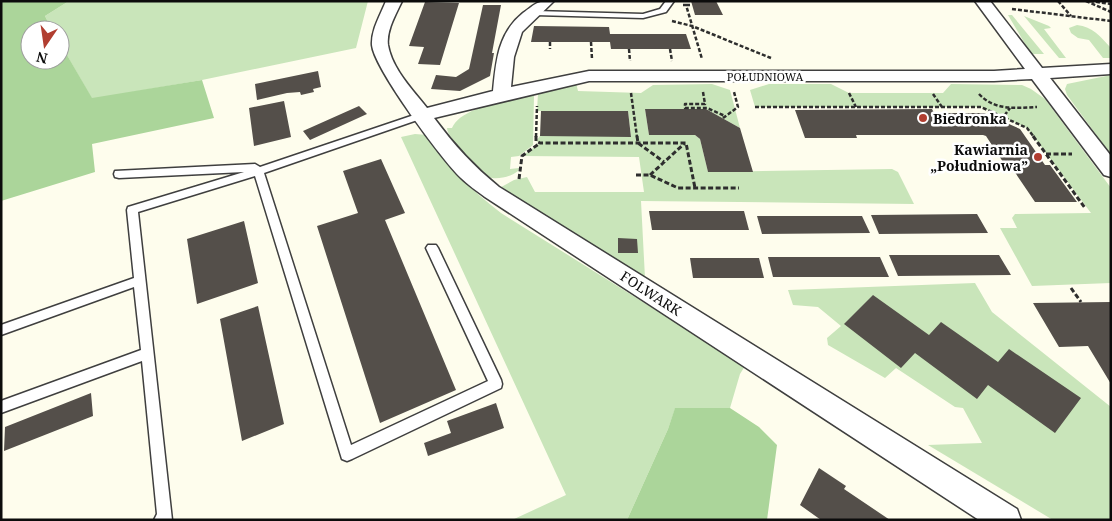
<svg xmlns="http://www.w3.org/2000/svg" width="1112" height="521" font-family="'Noto Serif',serif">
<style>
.green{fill:#c9e5ba}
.forest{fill:#abd59a}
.building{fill:#544f4a}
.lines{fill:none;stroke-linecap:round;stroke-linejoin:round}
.lane-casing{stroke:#3f3f3f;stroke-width:3}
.street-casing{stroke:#3f3f3f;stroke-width:3}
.path-far1{stroke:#2e2e2e;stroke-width:2.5;stroke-dasharray:4 2;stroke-linecap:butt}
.path{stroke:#2e2e2e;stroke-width:3;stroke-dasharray:5 2.5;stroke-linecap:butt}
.lane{fill:#fff;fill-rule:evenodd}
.street{fill:#fff;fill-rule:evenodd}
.poi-dot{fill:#b13e30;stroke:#fff;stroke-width:2}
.labels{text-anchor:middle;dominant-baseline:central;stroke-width:5;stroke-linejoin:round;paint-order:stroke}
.far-street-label{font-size:11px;fill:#0c0c0c;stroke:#fff}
.poi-label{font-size:14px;font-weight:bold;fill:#0c0c0c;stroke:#fff;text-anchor:start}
.street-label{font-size:14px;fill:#0c0c0c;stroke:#fff}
</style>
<rect width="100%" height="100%" fill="#fefded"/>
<path class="green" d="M69,1H368L356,48L202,80L92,99L60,43V30H52L45,16Z
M1008,15H1012L1044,54H1031Z
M1024,16L1049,26L1051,28L1044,29L1066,58H1059Z
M1077,25C1093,27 1100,36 1111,48V58H1103L1089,40L1078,38L1071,33L1069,28Z
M1111,75V155L1067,95L1065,89L1067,84Z
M576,83L578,91L641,93L653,85L712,84L730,90L740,128L706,109H645L649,135H695L700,139L708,172L892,169L898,172L914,204L641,201L645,278L492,192L514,180L527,177L535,192H644L639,157L522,156L540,143L536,141L540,136H631L628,111H537L538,93Z
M769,84H831L849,93H943L951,84L1022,85L1031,89L1045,99L1111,188V283L1032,286L1000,228H1017L1012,218L1015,214L1091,213L1027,128L981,107H755L750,90Z
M532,95L534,96L533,145L519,156L511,157L510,169L519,168L518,171C512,176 501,179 492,178C480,177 447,139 447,128H452C461,106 510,101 532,95Z
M415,134L427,135C447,166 471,190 501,213L745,366L740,374L730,408L675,409L668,429L627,520H512L566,495L401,137Z
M975,283L992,312L1111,407V520H1053L928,445L982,443L963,408L955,407L896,368L885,378L828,345L827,338L841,326L818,307L793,305L788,290Z"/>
<path class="forest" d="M1,1H69L45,16L52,30H30V60H60V43L92,98L202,80L214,118L92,144L95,172L1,201Z
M675,408H730L759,427L777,445L767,520H627L668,429Z"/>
<path class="building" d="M691,1H716L723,15H695Z
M425,2L459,3L440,65L418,64L424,47L409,46Z
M483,5H501L492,53H494L490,76L460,91L431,89L436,75L456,77L469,69Z
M534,26L609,27L610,34H686L691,49H611L610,42H531Z
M318,71L321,87L313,89L314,92L301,95L300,92L287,93L257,100L255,84Z
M284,101L291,137L254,146L249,108Z
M359,106L367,114L310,140L303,131Z
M645,109H706L740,128L753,172H708L700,139L695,135H649Z
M932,109L934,113H984L1020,129L1045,165H1050L1077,202H1035L1010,165H1005L986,136L983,135H856L857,138H805L795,110Z
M541,111H628L631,137L540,136Z
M381,159L405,213L385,220L456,390L380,423L317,226L358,213L343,171Z
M649,211H744L749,230H652Z
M977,214L988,233L879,234L871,215Z
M757,216H862L870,233L762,234Z
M244,221L258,283L197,304L187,239Z
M618,238L637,239L638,253H618Z
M889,255H999L1011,275L898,276Z
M768,257H880L889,277H773Z
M690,258H759L764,278H693Z
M873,295L929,335L941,322L998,362L1009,349L1081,398L1055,433L988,385L977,399L915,353L901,368L844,324Z
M1111,302V384L1088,346L1059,347L1033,303Z
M258,306L284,424L242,441L220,319Z
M91,393L93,416L4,451L5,427Z
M496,403L504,428L428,456L424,443L451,433L447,421Z
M819,468L846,486L844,489L890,520H821L800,505Z"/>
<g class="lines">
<g class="lane-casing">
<path id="lane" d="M666,1H674L666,12L643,18L535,15L531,13L535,11L643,14L660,9Z
M423,112L428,115L426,117L264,173L351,445L488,381L426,248L428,245H436L438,248L501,380L502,384L501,388L352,459L347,461L342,459L255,176L138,212L172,520H154L157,514L142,361L1,413V401L141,350L134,287L1,335V325L134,278L127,210L128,207L244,172L119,178L115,177L114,174L115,171L255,164L260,167Z"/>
</g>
<g class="street-casing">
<path id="street" d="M386,1H402C396,14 386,31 388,45C392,69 413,90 427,108L493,91C496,61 498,33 523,13C537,3 536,1 554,1L522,32L514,57L511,87L589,71H994L1025,69L975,1H990L1042,68L1111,64V74L1050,78L1111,156V177L1104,175L1032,79L994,81H589L434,118C454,145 473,166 499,187L1017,509L1021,520H979L485,197C477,191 468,185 461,178C442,160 374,68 372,45C371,30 381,14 386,1Z"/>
</g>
<path class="path-far1" d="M1058,1L1071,16
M1086,1L1111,12
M1090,1L1111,4
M683,5H686L702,59
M686,5H692
M1012,9L1111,21
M672,21L692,26L771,58
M550,42V49
M591,42L592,59
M629,49L630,61
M670,49L672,61
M703,92L705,104H685V108H707L725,116
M631,93L637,137
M849,93L856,107
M933,94L942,107
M979,94C995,111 1016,108 1037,107
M755,107H981L1027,128L1034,137
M723,118L738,107L734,92
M1001,120L1010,108
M536,137L537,106"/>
<path class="path" d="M536,136V141L540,143H686L695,188
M637,136L638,143L664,162
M1033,136L1085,208
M1046,154H1072
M636,175H650L678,188H739
M650,175L685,143
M519,179L522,156L540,143
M1071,288L1081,302"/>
<use href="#lane" class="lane"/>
<use href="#street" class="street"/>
</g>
<g class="poi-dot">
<circle cx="923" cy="118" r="5"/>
<circle cx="1038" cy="157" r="5"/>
</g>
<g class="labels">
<g class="far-street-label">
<text x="765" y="76">POŁUDNIOWA</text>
</g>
<g class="poi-label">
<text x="933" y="118">Biedronka</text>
<text x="1028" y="149" text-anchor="end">Kawiarnia<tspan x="1028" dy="16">„Południowa”</tspan></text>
</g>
<g class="street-label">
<text transform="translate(651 293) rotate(33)">FOLWARK</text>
</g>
</g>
<rect width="1112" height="521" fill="none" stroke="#0c0c0c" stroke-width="5"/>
<g transform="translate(45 45) rotate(193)"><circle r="24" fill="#ffffff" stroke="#9e9e9e"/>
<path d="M0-4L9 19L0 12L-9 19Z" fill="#b13e30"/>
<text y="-8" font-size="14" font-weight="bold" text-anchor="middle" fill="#0c0c0c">N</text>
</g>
</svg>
